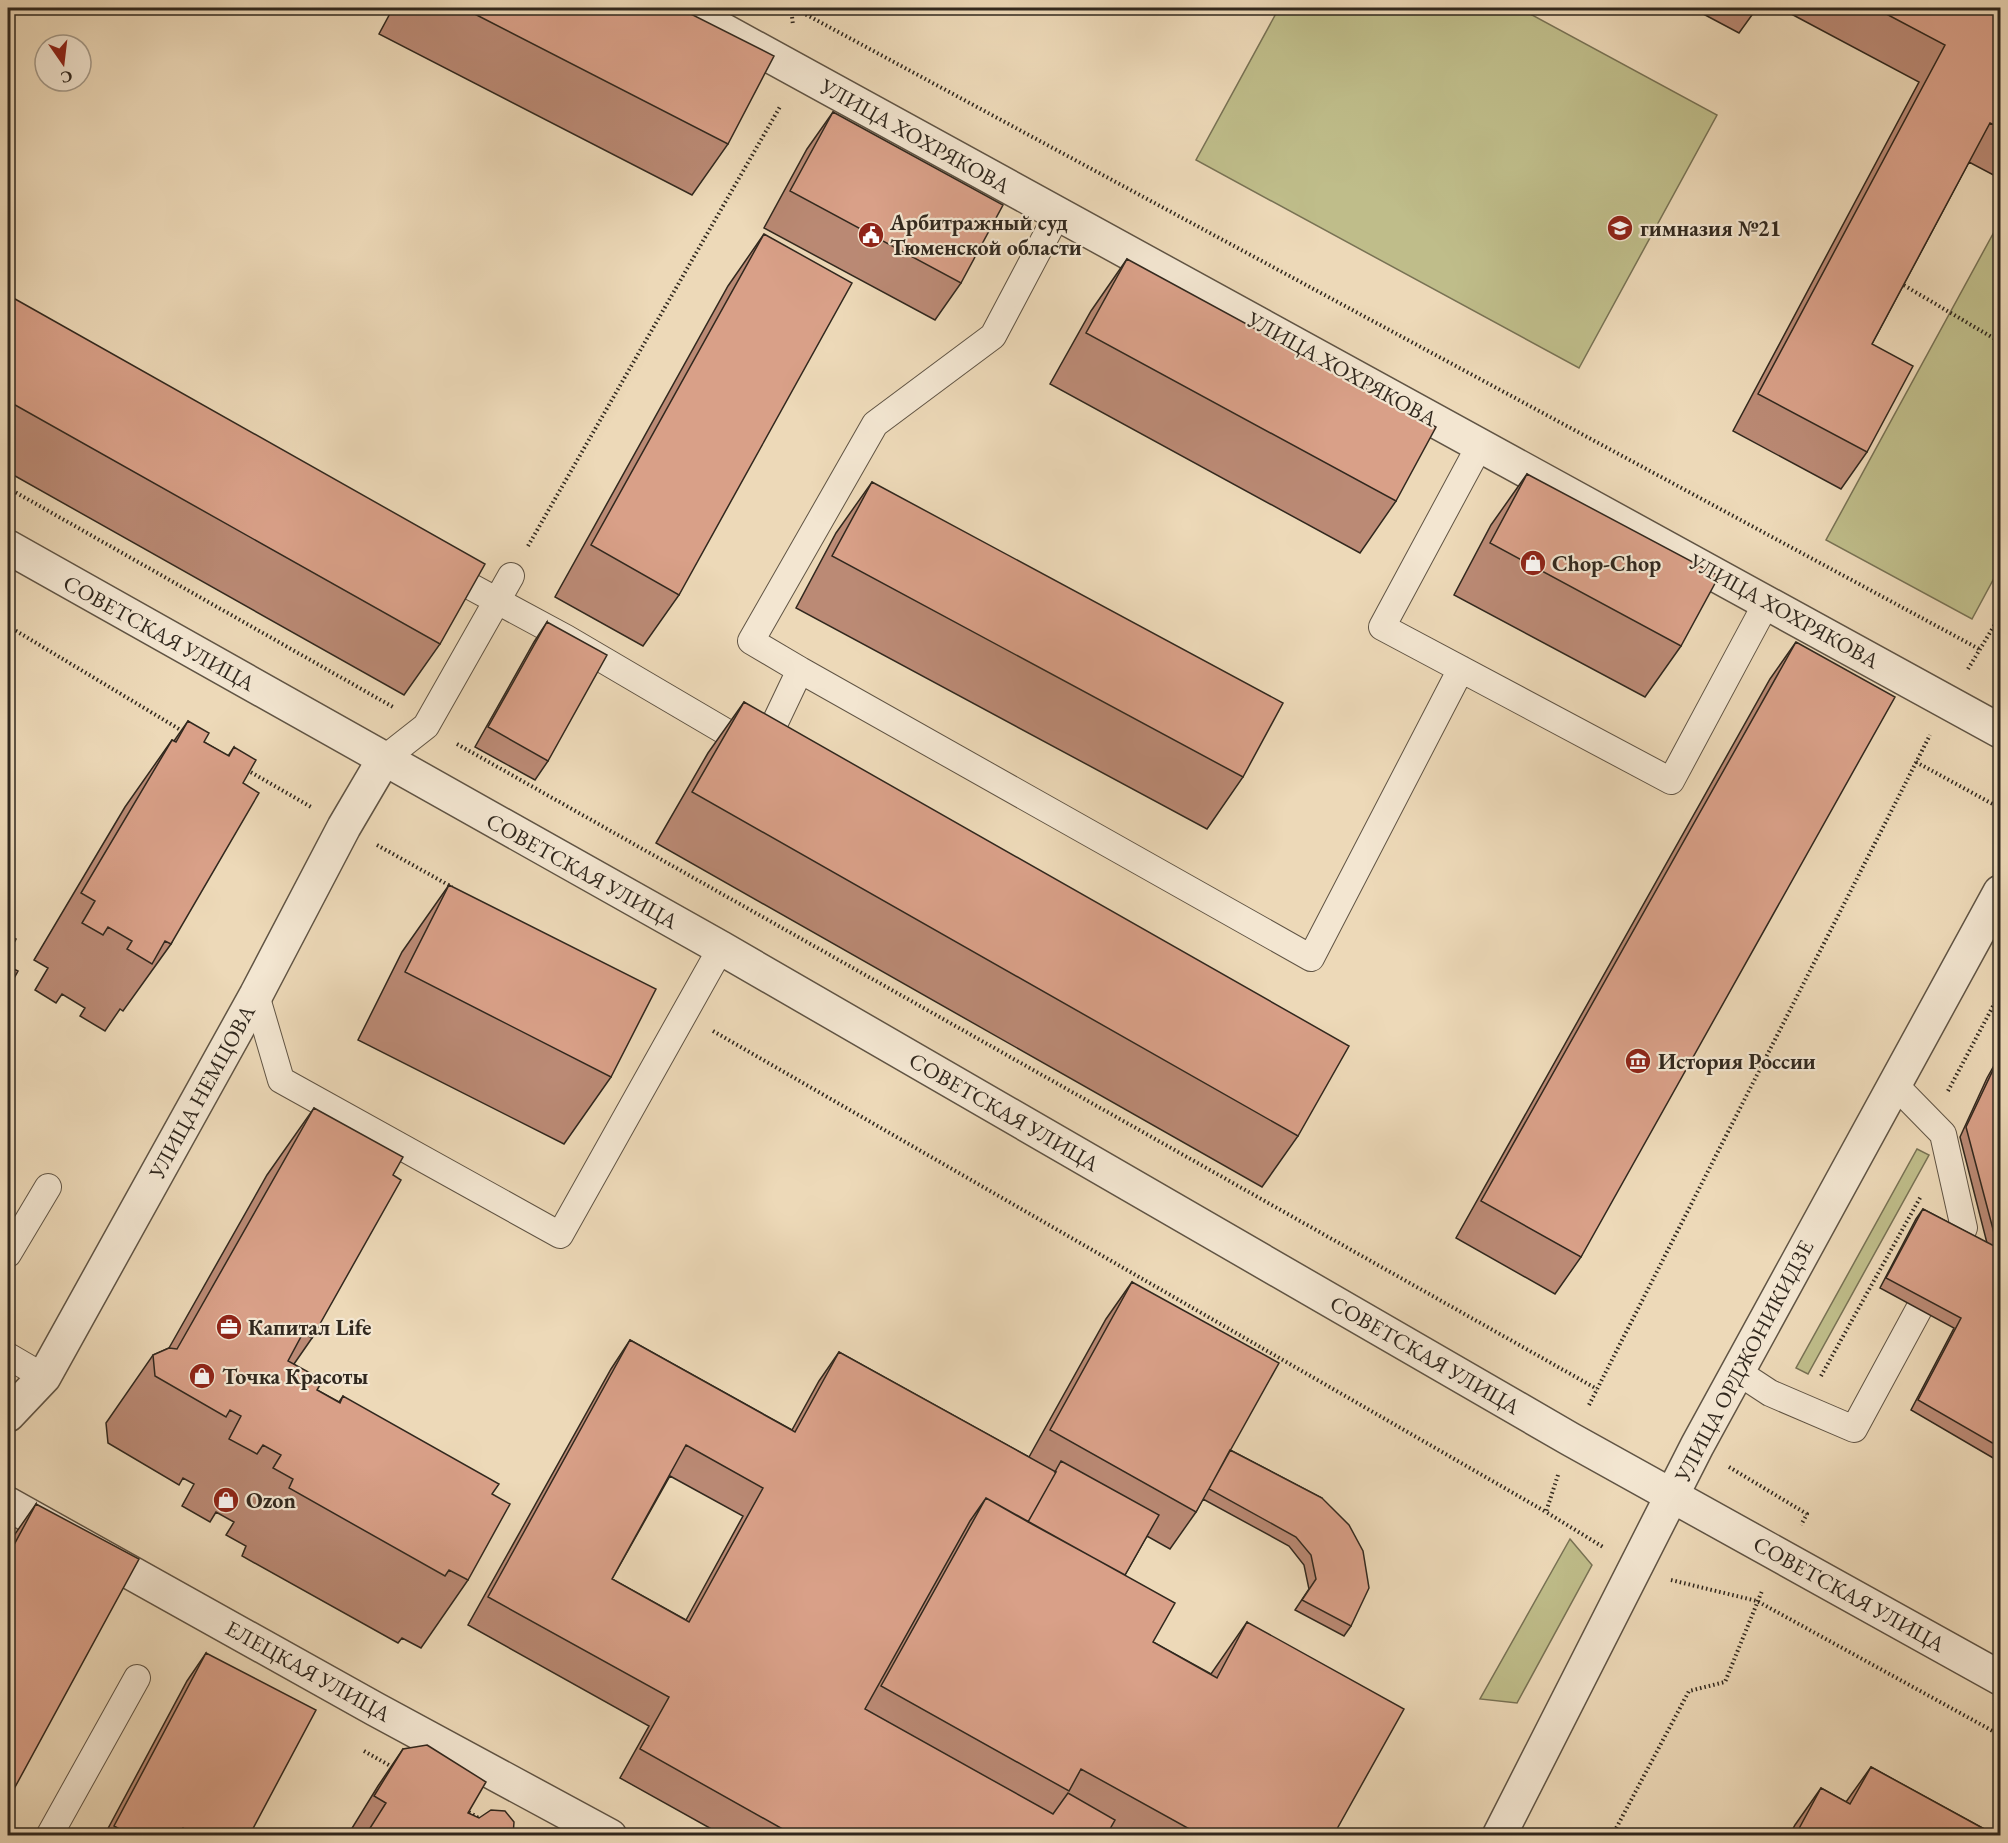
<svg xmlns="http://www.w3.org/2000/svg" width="2008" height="1843" font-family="'EB Garamond',serif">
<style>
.green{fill:#bfbd8a;stroke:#787254;stroke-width:1.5}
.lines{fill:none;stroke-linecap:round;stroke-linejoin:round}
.service-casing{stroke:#605444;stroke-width:28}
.minor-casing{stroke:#605444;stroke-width:36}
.tertiary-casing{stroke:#605444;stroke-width:36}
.path{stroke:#31281e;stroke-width:4;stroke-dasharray:1.5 3;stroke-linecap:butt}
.service{stroke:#f3e6d1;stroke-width:26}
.minor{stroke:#f3e6d1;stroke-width:33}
.tertiary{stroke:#f3e6d1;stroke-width:33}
.wall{fill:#bb8a75;stroke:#31281e;stroke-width:1.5;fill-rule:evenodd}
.building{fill:#d9a088;stroke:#31281e;stroke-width:1.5;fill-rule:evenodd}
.labels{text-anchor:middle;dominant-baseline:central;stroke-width:4.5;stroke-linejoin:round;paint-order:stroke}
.street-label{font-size:22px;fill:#31281e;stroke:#f3e6d1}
.poi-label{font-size:22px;font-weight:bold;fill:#31281e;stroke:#f3e6d1;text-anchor:start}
</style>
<rect width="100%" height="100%" fill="#edd9b8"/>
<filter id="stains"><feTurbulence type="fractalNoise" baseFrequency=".00333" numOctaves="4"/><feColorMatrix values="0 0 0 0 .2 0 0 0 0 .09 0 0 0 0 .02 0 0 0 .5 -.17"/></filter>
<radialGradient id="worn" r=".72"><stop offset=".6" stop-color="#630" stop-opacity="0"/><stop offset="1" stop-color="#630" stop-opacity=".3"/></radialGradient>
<path class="green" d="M1279,8H1519L1717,115L1579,368L1196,160Z
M2000,221V567L1972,619L1826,540Z
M1917,1149L1929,1155L1808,1374L1796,1368Z
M1570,1539L1592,1565L1517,1703L1480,1699Z"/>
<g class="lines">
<g class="service-casing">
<path id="service" d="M1480,445L1382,627L1671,781L1767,602
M442,571L566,638L755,749
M800,670L1311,958L1461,669
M761,752L800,670L751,641L875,424L993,336L1057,215
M384,759L426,726L511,576
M256,995L281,1080L560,1235L721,948
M1895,1085L1943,1134L1964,1228L1957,1241
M8,1254L48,1187
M8,1356L44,1377
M1738,1372L1770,1393L1854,1429L1919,1309
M49,1836L137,1678"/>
</g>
<g class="minor-casing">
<path id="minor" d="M683,8L2000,731
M8,1415L44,1377L256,995L344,827L384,759
M8,1504L375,1709L610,1836"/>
</g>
<g class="tertiary-casing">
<path id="tertiary" d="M8,547L721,948L1570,1439L2000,1678
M1499,1836L1697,1446L2000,892"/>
</g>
<path class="path" d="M791,8L793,25
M794,8L1981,650
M1900,283L2000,342
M8,488L393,707
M528,546L781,105
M8,626L184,732
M1968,669L2000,616
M457,744L1597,1389
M1916,762L2000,808
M247,770L311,807
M377,845L452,887
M713,1031L1546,1512
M1948,1091L2000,993
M1821,1376L1921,1196
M1589,1405L1930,735
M1729,1467L1807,1514L1801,1525
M1558,1475L1546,1512L1603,1547
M1671,1580L1757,1601L2000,1735
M364,1751L394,1768
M465,1810L482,1820
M1612,1836L1689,1691L1725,1682L1762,1591"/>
<use href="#service" class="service"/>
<use href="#minor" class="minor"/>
<use href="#tertiary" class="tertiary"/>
</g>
<path class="wall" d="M393,8H679L728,144L692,195L379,34Z
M1692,8H1757L1739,33Z
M1780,8H2001V179L1969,162L1872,344L1867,452L1841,489L1733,431L1919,82Z
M833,112L961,283L935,320L764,228L807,149Z
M764,234L679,595L643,646L555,597L728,286Z
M1127,259L1396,501L1360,553L1050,384L1091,311Z
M8,295L440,644L404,695L8,472Z
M1527,474L1681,646L1645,697L1454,595L1491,525Z
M872,482L1243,777L1207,829L796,608L836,533Z
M547,622L548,761L535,780L475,747L534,642Z
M1796,642L1581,1257L1555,1294L1456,1238L1770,679Z
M744,702L1298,1136L1262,1187L656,843L708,753Z
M188,721L204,742L228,756L234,747L243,783L171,944L123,1011L120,1009L105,1031L80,1016L85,1008L62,994L56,1003L35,990L48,968L34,960L125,807L172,740L174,741Z
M449,885L611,1077L564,1144L358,1040L402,952Z
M2001,1053V1461L2000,1462L1911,1410L1954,1328L1880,1288L1916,1219L1923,1209L1987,1243L1960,1137L1987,1078Z
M314,1108L393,1175L312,1338L294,1364L317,1390L339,1402L343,1396L468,1580L421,1648L402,1638L398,1643L242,1556L246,1546L226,1535L234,1522L216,1512L210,1522L182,1506L194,1484L183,1478L179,1485L108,1443L106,1423L153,1355L169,1348L267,1175Z
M1132,1282L1230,1450L1322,1498L1351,1626L1344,1636L1295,1610L1309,1589L1304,1565L1289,1546L1203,1499L1196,1512L1170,1549L1147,1536L1125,1575L1153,1642L1211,1674L1247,1622L1333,1836H724L620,1778L649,1726L468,1625L611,1369L630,1340L792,1430L819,1381L839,1352L1029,1457L1106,1319ZM670,1476L743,1516L686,1620L612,1579Z
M36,1504L8,1800V1544Z
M206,1653L249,1836H104L187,1681Z
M403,1749L468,1813L513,1836H353L349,1833L378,1786Z
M1871,1767L1997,1836H1789L1795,1825L1821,1788L1846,1802Z"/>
<path class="building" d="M463,8H679L774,56L728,144Z
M1875,8H2001V128L1990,123L1872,344L1913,366L1867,452L1758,394L1945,45Z
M833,112L1003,205L961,283L790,191Z
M764,234L852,283L679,595L591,545Z
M1127,259L1436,427L1396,501L1086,333Z
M8,295L485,564L440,644L8,401Z
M1527,474L1719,576L1681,646L1490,543Z
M872,482L1283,703L1243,777L832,556Z
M547,622L607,655L548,761L488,727Z
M1796,642L1895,697L1581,1257L1481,1201Z
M744,702L1349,1046L1298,1136L692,792Z
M188,721L209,733L204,742L229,756L234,747L256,760L243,783L259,793L171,944L165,941L152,964L127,949L132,941L108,927L103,935L82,923L95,901L81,893L172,740L176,742Z
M449,885L656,989L611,1077L405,972Z
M8,935L16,939L8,955Z
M8,966L18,971L8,989Z
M1994,1068L2001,1093V1448L1918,1400L1961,1318L1886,1278L1923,1209L1998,1248L1966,1127Z
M314,1108L403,1157L393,1175L401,1180L312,1338L303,1333L288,1361L323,1380L317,1390L340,1403L343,1396L499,1484L492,1494L510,1504L468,1580L449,1570L445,1576L289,1488L293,1479L273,1468L281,1455L263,1445L257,1454L229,1439L241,1416L230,1410L226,1417L155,1376L153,1355L169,1348L177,1349Z
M1132,1282L1279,1363L1196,1512L1050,1430Z
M630,1340L795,1432L839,1352L1056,1472L1028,1522L986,1498L970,1521L865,1709L1053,1814L1068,1793L1115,1820L1106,1836H795L640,1749L669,1697L488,1597ZM686,1445L763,1488L689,1622L612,1579Z
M1230,1450L1322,1498L1349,1525L1363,1551L1369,1588L1351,1626L1302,1600L1316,1579L1311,1555L1296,1537L1209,1489Z
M1061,1461L1159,1515L1125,1575L1028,1522L1056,1472H1055Z
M986,1498L1175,1603L1153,1642L1217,1678L1247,1622L1404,1709L1333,1836H1202L1081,1769L1069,1791L881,1686Z
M36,1504L139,1559L8,1800V1556Z
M206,1653L316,1710L249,1836H197L183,1828L179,1836H132L114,1826Z
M427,1745L486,1782L468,1813L479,1818L491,1810L505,1811L514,1822L513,1836H365L386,1803L374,1796L403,1749Z
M1871,1767L1997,1836H1795L1821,1788L1850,1804Z"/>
<defs>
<g id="school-disc" transform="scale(1.35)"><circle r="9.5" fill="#8f2418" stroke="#f3e6d1"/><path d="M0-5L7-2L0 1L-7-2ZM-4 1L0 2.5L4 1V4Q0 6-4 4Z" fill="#fff"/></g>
<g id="civic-disc" transform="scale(1.35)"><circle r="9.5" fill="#8f2418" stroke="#f3e6d1"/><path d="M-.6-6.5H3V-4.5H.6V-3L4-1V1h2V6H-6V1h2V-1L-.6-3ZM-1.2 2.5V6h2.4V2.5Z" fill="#fff"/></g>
<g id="shop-disc" transform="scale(1.35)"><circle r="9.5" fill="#8f2418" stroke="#f3e6d1"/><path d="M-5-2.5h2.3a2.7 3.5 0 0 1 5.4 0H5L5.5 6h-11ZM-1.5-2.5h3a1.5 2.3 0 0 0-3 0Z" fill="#fff"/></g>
<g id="museum-disc" transform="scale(1.35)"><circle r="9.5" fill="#8f2418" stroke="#f3e6d1"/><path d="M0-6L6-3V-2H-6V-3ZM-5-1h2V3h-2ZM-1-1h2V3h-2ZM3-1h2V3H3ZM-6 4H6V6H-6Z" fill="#fff"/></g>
<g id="office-disc" transform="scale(1.35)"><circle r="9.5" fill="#8f2418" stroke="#f3e6d1"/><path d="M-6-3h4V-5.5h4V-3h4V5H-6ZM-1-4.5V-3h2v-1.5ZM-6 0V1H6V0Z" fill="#fff"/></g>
</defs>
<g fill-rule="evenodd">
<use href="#school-disc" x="1620" y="228"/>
<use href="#civic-disc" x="871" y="235"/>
<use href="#shop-disc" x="1533" y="563"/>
<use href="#museum-disc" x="1638" y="1061"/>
<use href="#office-disc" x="229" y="1327"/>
<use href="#shop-disc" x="202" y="1376"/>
<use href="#shop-disc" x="226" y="1500"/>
</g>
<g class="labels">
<g class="street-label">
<text transform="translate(915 136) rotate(29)">УЛИЦА ХОХРЯКОВА</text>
<text transform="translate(1342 369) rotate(29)">УЛИЦА ХОХРЯКОВА</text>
<text transform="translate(1784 611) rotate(29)">УЛИЦА ХОХРЯКОВА</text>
<text transform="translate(159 633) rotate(29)">СОВЕТСКАЯ УЛИЦА</text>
<text transform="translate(582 871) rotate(29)">СОВЕТСКАЯ УЛИЦА</text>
<text transform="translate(202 1092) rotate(-61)">УЛИЦА НЕМЦОВА</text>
<text transform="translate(1004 1112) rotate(30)">СОВЕТСКАЯ УЛИЦА</text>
<text transform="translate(1425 1355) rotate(30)">СОВЕТСКАЯ УЛИЦА</text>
<text transform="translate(1744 1361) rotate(-62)">УЛИЦА ОРДЖОНИКИДЗЕ</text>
<text transform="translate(1849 1594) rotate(29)">СОВЕТСКАЯ УЛИЦА</text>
<text transform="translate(308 1671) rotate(29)">ЕЛЕЦКАЯ УЛИЦА</text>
</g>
<g class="poi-label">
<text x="890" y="222">Арбитражный суд<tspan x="890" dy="25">Тюменской области</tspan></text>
<text x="1640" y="228">гимназия №21</text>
<text x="1552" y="563">Chop-Chop</text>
<text x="1658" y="1061">История России</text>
<text x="248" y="1327">Капитал Life</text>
<text x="222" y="1376">Точка Красоты</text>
<text x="246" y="1500">Ozon</text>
</g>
</g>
<rect width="2008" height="1843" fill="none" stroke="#edd9b8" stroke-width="30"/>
<rect x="9" y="9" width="1990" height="1825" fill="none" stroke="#31281e" stroke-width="3"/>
<rect x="15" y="15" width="1978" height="1813" fill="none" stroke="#31281e" stroke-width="1.5"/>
<g transform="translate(63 63) rotate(166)"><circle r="28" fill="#f3e6d1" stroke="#a59a89" stroke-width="1.5"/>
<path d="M0-4.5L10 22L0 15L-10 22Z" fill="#8f2418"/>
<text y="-9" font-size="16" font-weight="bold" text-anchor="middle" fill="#31281e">С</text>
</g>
<rect width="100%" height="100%" filter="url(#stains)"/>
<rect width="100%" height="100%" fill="url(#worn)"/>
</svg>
